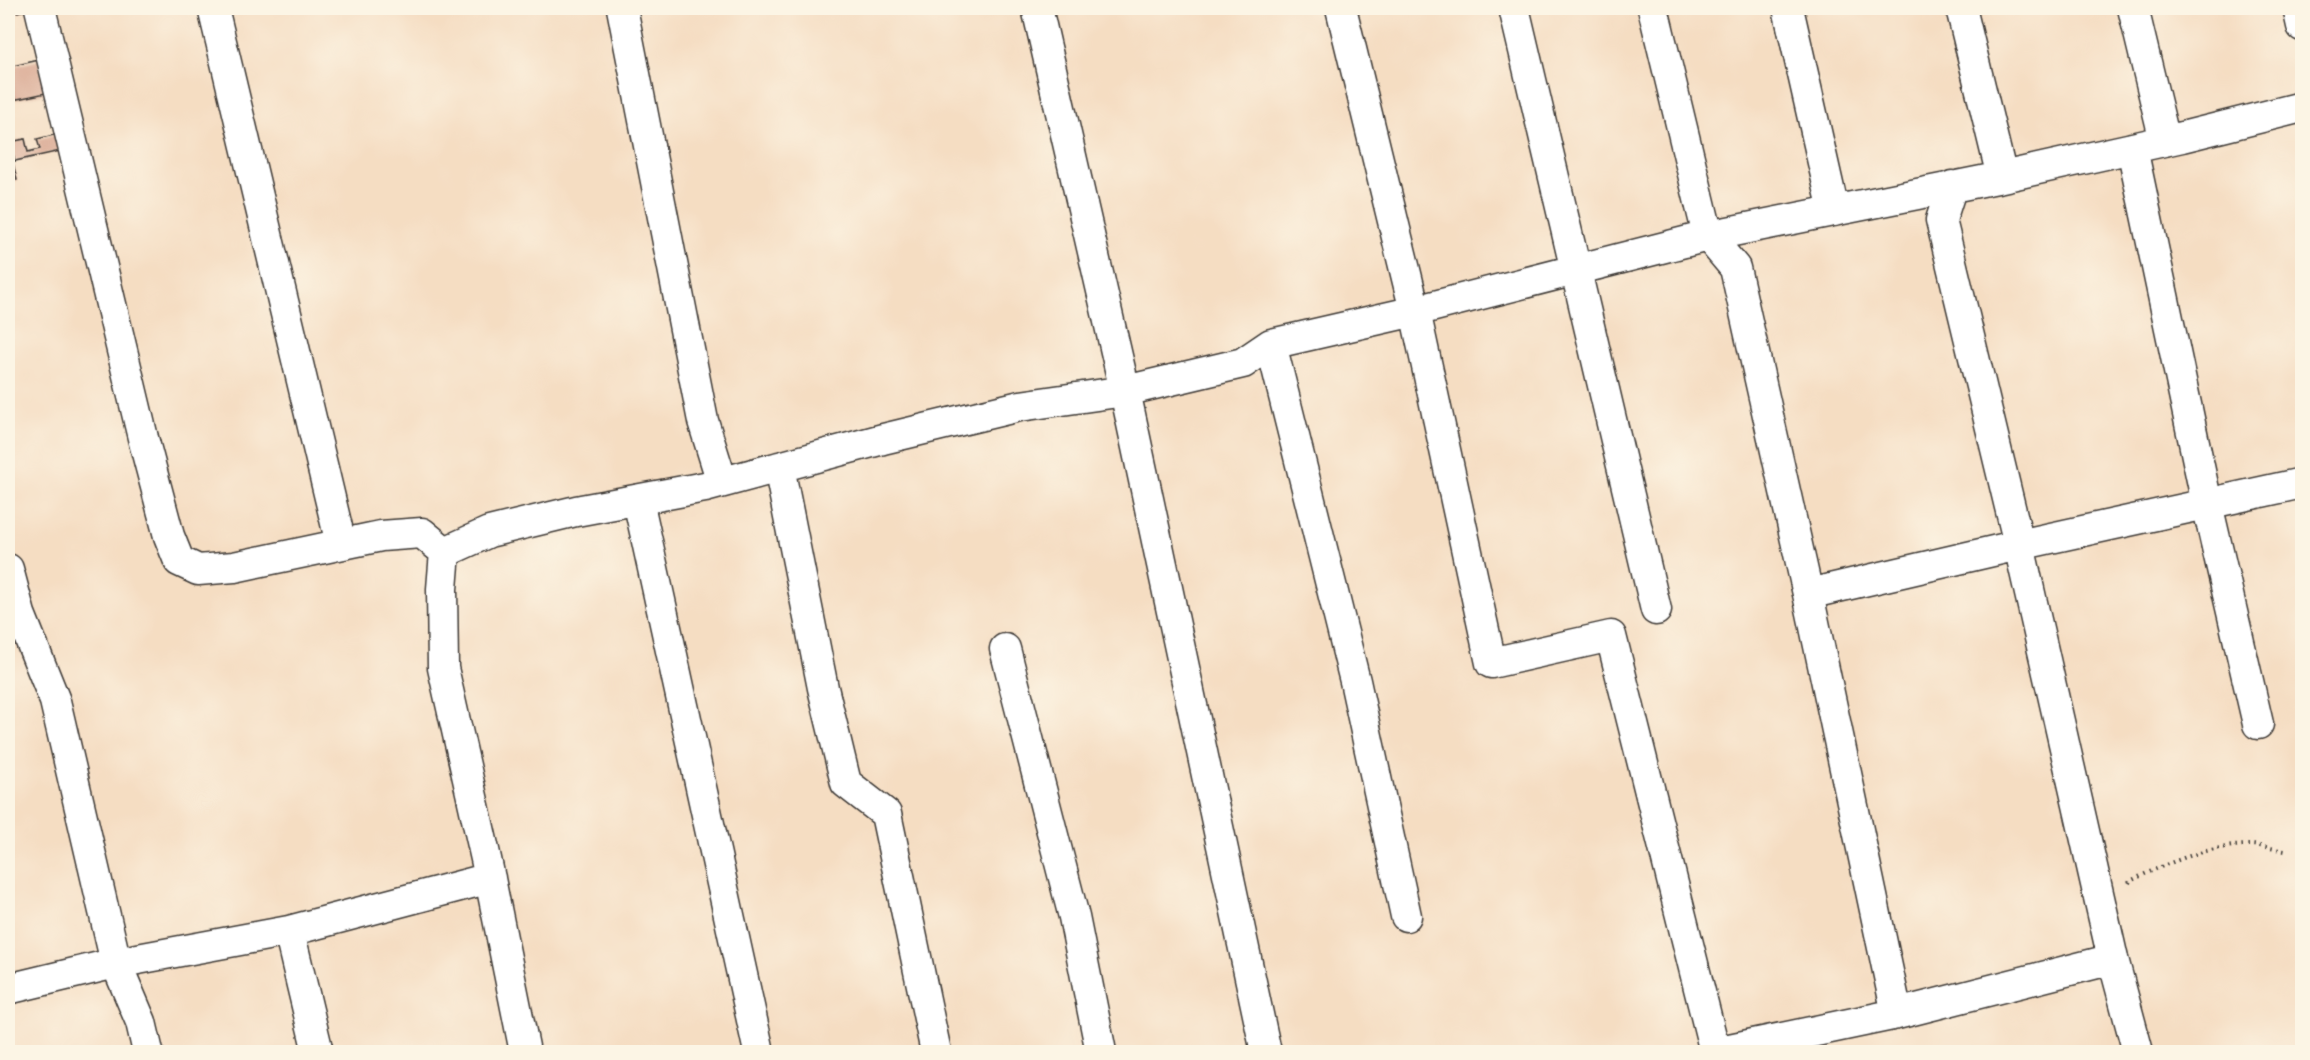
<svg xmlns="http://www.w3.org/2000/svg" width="2310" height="1060" font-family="Dekko,sans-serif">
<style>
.building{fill:#d8a58f}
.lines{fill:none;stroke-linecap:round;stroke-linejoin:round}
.street-casing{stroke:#3d3935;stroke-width:33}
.path{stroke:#3d3935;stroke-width:4;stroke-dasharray:1.5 4.5;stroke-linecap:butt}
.street{stroke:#fff;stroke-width:30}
</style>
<rect width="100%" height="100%" fill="#fcf5e5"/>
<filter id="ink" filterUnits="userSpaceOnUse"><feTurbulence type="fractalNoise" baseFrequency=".0167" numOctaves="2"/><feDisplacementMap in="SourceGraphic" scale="12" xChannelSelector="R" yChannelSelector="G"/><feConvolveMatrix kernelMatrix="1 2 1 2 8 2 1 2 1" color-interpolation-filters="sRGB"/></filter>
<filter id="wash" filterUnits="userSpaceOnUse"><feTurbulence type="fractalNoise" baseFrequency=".008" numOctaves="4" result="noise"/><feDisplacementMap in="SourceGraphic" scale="24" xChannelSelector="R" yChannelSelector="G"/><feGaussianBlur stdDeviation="1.35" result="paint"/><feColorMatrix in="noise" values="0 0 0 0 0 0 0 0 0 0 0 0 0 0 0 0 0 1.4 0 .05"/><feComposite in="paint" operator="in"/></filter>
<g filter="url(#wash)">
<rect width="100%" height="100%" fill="#f5ddc2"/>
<g id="blocks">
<path class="building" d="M8,8H25L26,10L8,14Z
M39,60L46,93L8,101V67Z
M62,133L65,150L15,161L10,142L25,139L28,152L40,149L37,139Z
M8,142L17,180L8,182Z"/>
</g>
</g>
<g filter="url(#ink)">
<use href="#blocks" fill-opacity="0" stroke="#3d3935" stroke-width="1.5"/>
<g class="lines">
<g class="street-casing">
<path id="street" d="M40,8L143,438L169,536L179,561L198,570L234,567L381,536L422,533L445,552
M213,8L341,544
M622,8L703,421L722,482
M1037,8L1125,391L1266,1052
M1341,8L1415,311L1491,663L1611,636L1715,1052L1897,1014L2113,959
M1514,8L1656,610
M1653,8L1708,236L1735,268L1808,594L1897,1014
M1788,8L1834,211
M1961,8L2002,177
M2133,8L2165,141
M2298,8L2302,26
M2132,148L2207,504L2258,724
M1952,186L1941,220L2016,532L2113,959L2138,1052
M1271,344L1355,681L1406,916
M779,467L823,688L846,783L886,814L936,1052
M638,500L759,1052
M8,569L20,614L55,701L116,963L141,1022L148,1052
M1808,594L2019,545L2302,483
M1005,649L1074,917L1101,1052
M289,931L318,1052
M8,989L116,963L289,931L490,878
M525,1052L486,859L443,668L442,589L445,552L489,532L576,511L705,487L883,439L1020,406L1125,391L1243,363L1271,344L1415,311L1708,236L2002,177L2182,137L2302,107"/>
</g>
<path class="path" d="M2129,883L2130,881C2168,863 2206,846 2249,845C2260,845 2273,849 2285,851"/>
<use href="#street" class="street"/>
</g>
</g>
<rect width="2310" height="1060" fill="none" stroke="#fcf5e5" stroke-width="30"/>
</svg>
